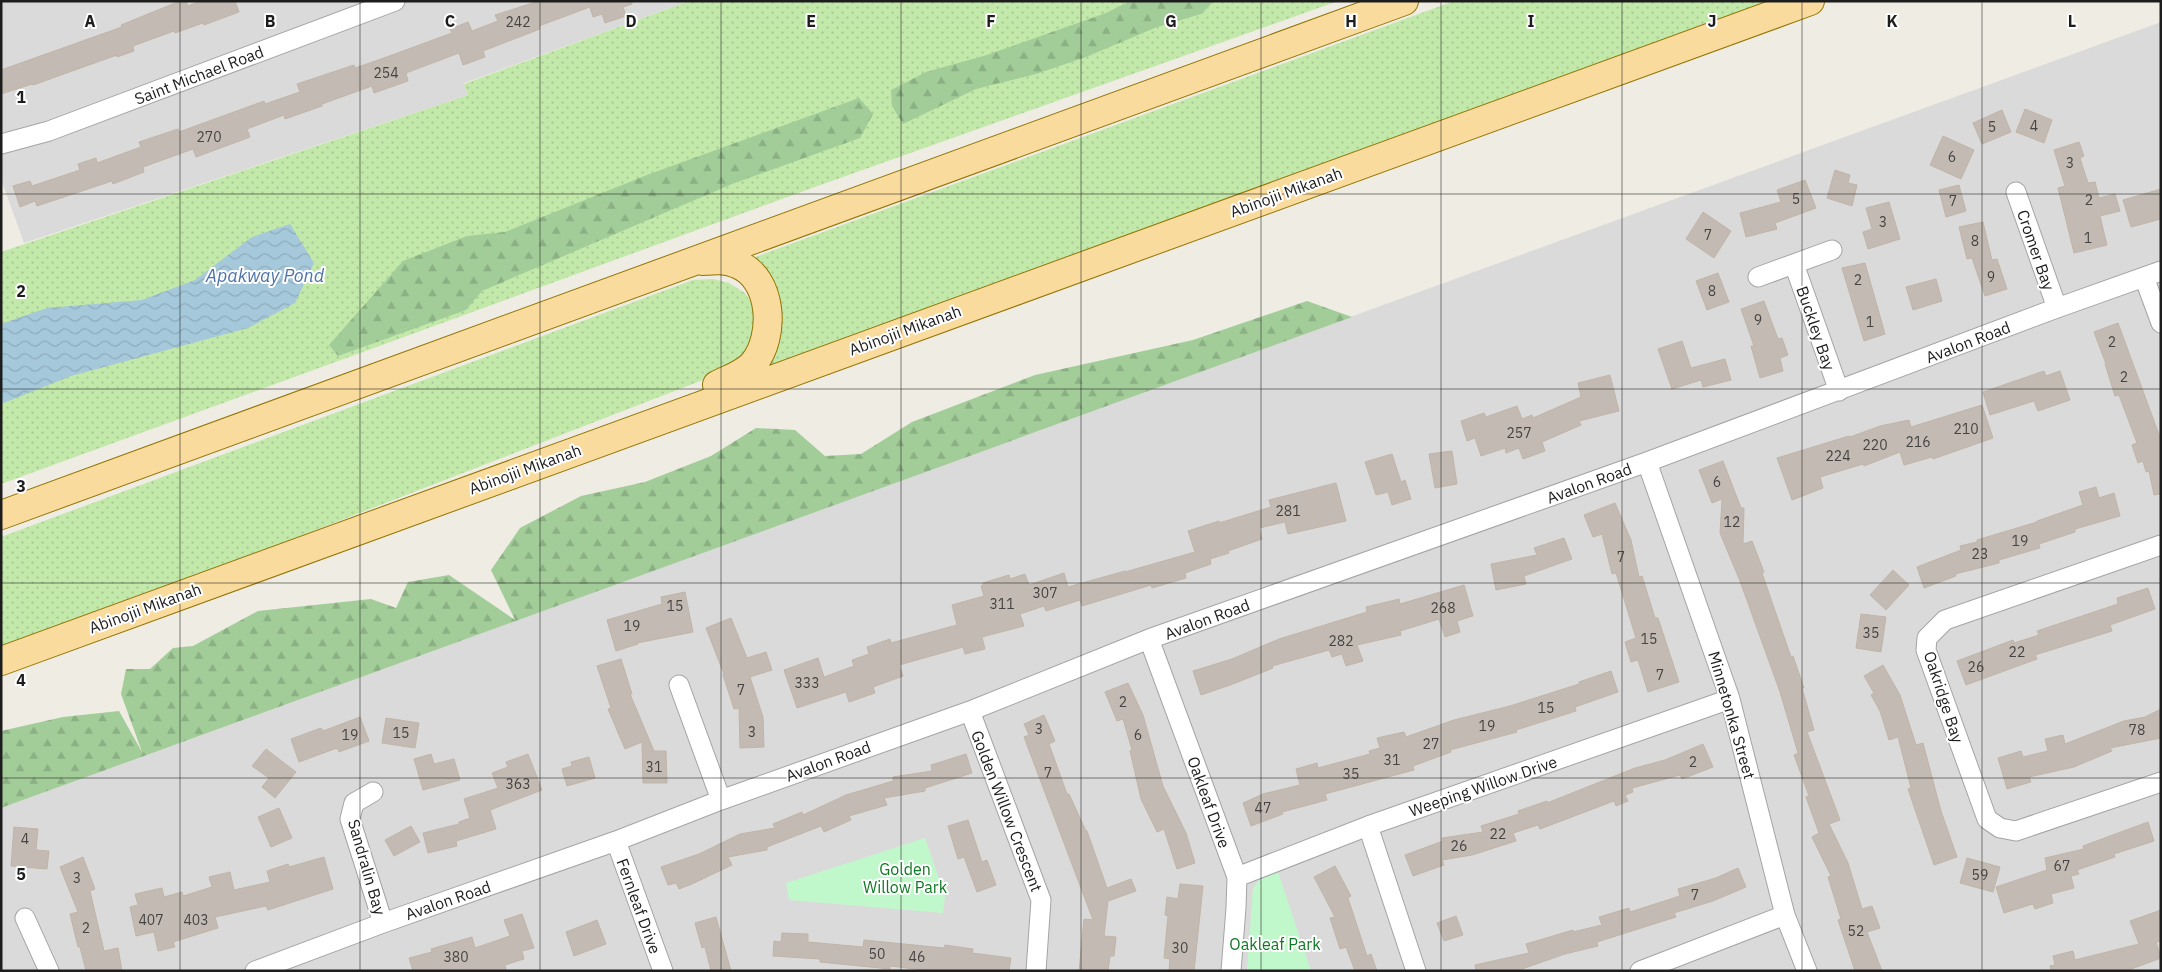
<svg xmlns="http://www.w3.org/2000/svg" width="2162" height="972" font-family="'IBM Plex Sans',sans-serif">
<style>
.residential{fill:#dbdada}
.grass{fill:url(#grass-dots)}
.forest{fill:url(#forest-firs)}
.park{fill:#c1f8cb}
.water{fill:url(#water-waves)}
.building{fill:#c3bbb3;stroke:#c0b4a6}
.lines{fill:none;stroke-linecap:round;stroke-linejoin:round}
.street-casing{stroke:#a4a4a4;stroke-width:21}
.primary-casing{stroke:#937403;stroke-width:30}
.street{stroke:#fff;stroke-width:19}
.primary{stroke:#f9dc9d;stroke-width:28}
.grid{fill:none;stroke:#1d1d1d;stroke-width:1;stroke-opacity:0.55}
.labels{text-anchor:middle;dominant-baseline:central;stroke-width:4;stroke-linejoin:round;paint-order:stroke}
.number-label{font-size:14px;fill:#464442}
.street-label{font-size:16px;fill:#1d1d1d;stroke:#fff}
.park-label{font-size:16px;fill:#0e7923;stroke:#fff}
.water-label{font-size:18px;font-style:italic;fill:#4c71ab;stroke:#fff}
.grid-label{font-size:16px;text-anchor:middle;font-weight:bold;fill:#1d1d1d;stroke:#fff;stroke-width:4;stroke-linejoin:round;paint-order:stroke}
</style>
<defs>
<pattern id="grass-dots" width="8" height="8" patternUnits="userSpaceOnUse" patternTransform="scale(1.25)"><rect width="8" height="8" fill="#c2e8aa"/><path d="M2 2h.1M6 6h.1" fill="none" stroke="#a6c792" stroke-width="1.8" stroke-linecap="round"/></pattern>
<pattern id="forest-firs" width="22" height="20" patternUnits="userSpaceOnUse" patternTransform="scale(1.25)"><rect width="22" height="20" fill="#a2cd99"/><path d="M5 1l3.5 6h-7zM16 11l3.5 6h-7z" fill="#8bb083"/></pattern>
<pattern id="water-waves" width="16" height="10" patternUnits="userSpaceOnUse" patternTransform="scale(1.25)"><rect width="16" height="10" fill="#a5c9db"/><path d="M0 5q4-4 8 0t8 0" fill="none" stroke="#8eacbc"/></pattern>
</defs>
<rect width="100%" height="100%" fill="#eeece3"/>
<path class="residential" d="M1,1H689L464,83L468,95L24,243L1,179Z
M2161,22V971H1V808Z"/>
<path class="grass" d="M689,1H1338L812,188L1,484V252L468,95L464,84Z
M1454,1H1784L765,373L763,367L780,338V319L750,259Z
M713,279L729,283L745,293L754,307L757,328L739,366L1,652V537L693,280Z"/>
<path class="forest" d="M1130,1H1214L1201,14L1157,27L1086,57L1036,74L976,89L903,124L892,106L891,90L926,72L987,55L1106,13Z
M859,98L873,114L860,138L732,184L482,291L466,310L338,356L329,345L403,261L467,236L505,232L647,175Z
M1307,301L1352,317L1,808V731L63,717L119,711L142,752L121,694L126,669H150L173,648L193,646L258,611L371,599L396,608L408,582L449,575L515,620L491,570L520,528L581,496L645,482L711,456L756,428L795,430L825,456L861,454L912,422L1035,375L1193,340Z"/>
<path class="park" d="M925,838L945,896L943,913L789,900L786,883Z
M1278,872L1311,971H1247L1253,888L1260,879Z"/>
<path class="water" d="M290,224L314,263L295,303L248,328L71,376L1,404V324L47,308L142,300L195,280L252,237Z"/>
<path class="building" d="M180,1H186L188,6L200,1H235L239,12L204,25L203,23L175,33L174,31L133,46L134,51L117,57V55L33,85L32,84L1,94V70L122,27L121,25Z
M539,1H632V4L623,7L626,16L605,23L602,14L593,17L590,7L539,26L540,29L483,51L485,57L463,65L459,53L406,73L408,81L374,93L372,86L322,104V106L285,119L284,115L247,129L250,137L196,157L193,149L143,167L144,172L113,184L112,181L37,206L35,201L20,207L13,186L30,181L32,186L80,170L78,164L96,158L97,163L141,147L139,142L178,129L179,132L264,101L265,104L300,92L297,84L354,65L355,68L384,58L452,33L450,29L468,22L472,31L498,21L495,15Z
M2025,109L2052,120L2044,143L2016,132Z
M2002,110L2011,132L1982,144L1973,123Z
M1943,136L1974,150L1961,179L1930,165Z
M2079,142L2084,156L2080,158L2088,183L2095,182L2099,198L2115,194L2120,211L2100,216L2107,245L2074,253L2058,188L2065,186L2054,150Z
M1835,170L1850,175L1848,183L1857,185L1852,206L1827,198Z
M1805,180L1816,208L1775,223L1777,229L1746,237L1740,213L1781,202L1777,190Z
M1959,185L1966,211L1946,217L1939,190Z
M2161,189V219L2131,227L2123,200Z
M1889,202L1900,239L1868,249L1863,232L1872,229L1866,208Z
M1703,212L1731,231L1714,258L1686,239Z
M1983,222L1992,260L1997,259L2007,289L1985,296L1972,258L1967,259L1959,227Z
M1865,263L1885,334L1864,341L1842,268Z
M1718,273L1729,302L1707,310L1696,281Z
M1936,279L1942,301L1913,310L1906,287Z
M1764,301L1778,339L1782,338L1788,355L1780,358L1783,371L1760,378L1751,346H1754L1741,309Z
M2118,323L2161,440V494L2154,495L2149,471L2146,472L2143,461L2138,463L2132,445L2137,443L2119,395L2115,396L2105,364H2106L2094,332Z
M1682,341L1691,368L1725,359L1731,380L1703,387L1701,380L1672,389L1658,349Z
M2044,371L2046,376L2060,371L2070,400L2038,411L2034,401L1990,415L1983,392Z
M1610,375L1619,411L1579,421L1581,425L1542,442L1545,451L1523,459L1519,448L1506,453L1505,448L1481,456L1475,438L1467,441L1461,421L1484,413L1486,417L1517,406L1522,419L1532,415L1533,418L1581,397L1578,383Z
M1982,405L1993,438L1933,459L1932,457L1904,465L1900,452L1864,466L1863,464L1820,477L1823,488L1792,500L1777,458L1849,436L1850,437L1880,426L1909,420L1911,427Z
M1452,451L1457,484L1435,488L1429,454Z
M1392,454L1401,482L1405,480L1411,499L1392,505L1388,492L1376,495L1365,462Z
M1723,461L1741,508H1744L1743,544L1752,541L1764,572L1762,573L1791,657L1793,656L1804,688H1802L1814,730L1807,732L1840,820L1829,824L1848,863L1862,909L1872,906L1880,928L1867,932L1882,971H1855L1838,920L1841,919L1828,877L1831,876L1812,837L1819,833L1806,797L1809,796L1794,755L1798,753L1780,692L1740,581L1720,533L1722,499L1712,503L1699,470Z
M1336,483L1346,521L1288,534L1285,522L1259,528L1262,539L1228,551L1229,553L1210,559L1211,564L1185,573L1186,578L1152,588L1151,585L1082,606L1080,600L1046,611L1044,606L1020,614L1024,626L982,637L985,649L965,654L963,647L899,665L903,676L873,687L875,693L849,702L846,692L797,708L784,670L818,658L824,677L854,666L852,660L869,654L867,647L890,639L891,643L957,625L952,605L984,596L981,586L983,585V583L1009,575L1010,579L1025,574L1029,585L1064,573L1068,587L1125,571V572L1195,552L1188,531L1219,521V523L1271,507L1269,500Z
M2096,487L2099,498L2114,493L2120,516L2075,529V532L2039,544L2040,548L1999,560V563L1955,574L1956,576L1924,588L1917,567L1961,550L1960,546L1977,542V540L2037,522V521L2083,505L2079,492Z
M1615,503L1631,540L1639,577L1642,576L1655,618H1658L1679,682L1648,692L1638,660L1631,662L1625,642L1636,638L1616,573L1612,574L1602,534L1593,537L1584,515Z
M1564,538L1572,559L1524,576L1526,584L1496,590L1491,564L1537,555L1534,548Z
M1893,570L1909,585L1886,610L1870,595Z
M1464,585L1473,616L1457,621L1460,632L1445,637L1439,619L1400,631L1401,635L1357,645L1363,661L1346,666L1342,654L1332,657L1329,650L1272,666L1273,668L1233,684L1201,695L1193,671L1232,659L1279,639L1367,612L1366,607L1399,599L1400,604Z
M2148,588L2155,609L2110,625L2112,631L2035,655L2037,659L1966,685L1957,661L2013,640L2014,643L2039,635L2037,631L2118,604L2117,598Z
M685,592L693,632L637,643L638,644L616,651L607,620L662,604L661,597Z
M1861,614L1886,617L1881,652L1856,648Z
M731,618L747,658L766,652L772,670L750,677L763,717L764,747L740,748L739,708L734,709L723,675L724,674L706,628Z
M621,659L632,694H630L654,751H666L667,783H643L642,742L625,749L608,709L611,708L597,666Z
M1883,665L1900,695L1916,745L1923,743L1941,811L1957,857L1934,865L1908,789L1911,788L1898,737L1889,740L1880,711L1871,695L1874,693L1864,676Z
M1611,671L1618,692L1575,707L1576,711L1516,730L1517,732L1450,750L1451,752L1413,766L1414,770L1325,794L1327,800L1282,812L1283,814L1251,826L1243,803L1263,794L1300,785L1296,769L1317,763L1318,768L1370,754L1369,751L1380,748L1377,738L1404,732L1406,737L1454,720L1510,706L1579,684V682Z
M1128,683L1143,715L1163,786L1186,833L1195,863L1177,869L1164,829L1157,832L1141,799L1130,751L1132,750L1123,719L1117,721L1105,692Z
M2161,709V738L2110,748L2112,751L2074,767L2029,777L2031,782L2007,789L1998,758L2021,751L2023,757L2048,751L2045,739L2063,735L2065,744L2124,721L2145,717Z
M1044,715L1055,741L1049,744L1067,794H1069L1086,831H1087L1107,888L1131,879L1136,891L1108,901L1104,936L1116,937L1114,956H1110L1108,971H1079L1084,919L1093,920L1024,737L1029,735L1024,724Z
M360,717L369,741L339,752L337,748L299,762L291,739L321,728L323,731Z
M386,718L419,723L415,748L382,743Z
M1703,744L1713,767L1682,779L1680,775L1632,788L1633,792L1625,795L1628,801L1616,806L1614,801L1540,829L1538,825L1513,833L1516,841L1472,855L1442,860L1444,865L1413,876L1405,855L1443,841L1442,838L1483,832L1481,826L1519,814L1518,811L1547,801V803L1635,768L1665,760Z
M266,749L296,772L275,798L262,787L269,778L252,766Z
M431,754L434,764L454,759L460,780L423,790L414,759Z
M528,754L542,790L490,810L496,829L456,841L457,846L428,853L423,833L459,824V822L470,818L464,799L498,788L492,773L508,767L506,762Z
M966,754L972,773L925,788V791L884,798L887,805L849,816L851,820L824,832L821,826L767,847V850L728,857L732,865L692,884L679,889L676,883L668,885L661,867L699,854L740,834L775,828L773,824L802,812L803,815L846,795L893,781V777L932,771L931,765Z
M589,757L595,778L567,786L562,769L572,766L571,762Z
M279,808L292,838L271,847L258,817Z
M968,820L982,862L987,860L996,885L977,892L964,857L958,859L948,826Z
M2148,822L2154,841L2114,854L2115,857L2077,870L2079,874L2071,876L2074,888L2051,894L2053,903L2035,909L2033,904L2004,913L1996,887L2047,870L2045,858L2084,849L2083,846Z
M411,826L420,842L394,856L385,840Z
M14,827L38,829L36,850L49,851L47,869L11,866Z
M83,857L95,889L90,891L104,951L118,948L122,971H86L80,947H78L70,914L78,912L60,867Z
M324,857L333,889L268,910L266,906L215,917L218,928L173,942L175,947L158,951L154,932L136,936L130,907L138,905L135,894L162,888L164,897L182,892L183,896L212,887L209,877L230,872L234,890L270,882L267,871L288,864L289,867Z
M1967,858L2000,867L1993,892L1960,883Z
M1335,866L1351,896L1348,898L1367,956L1371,954L1377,971H1355L1346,947L1340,949L1330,918L1335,917L1314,877Z
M1738,868L1746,887L1713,901L1674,913L1676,917L1597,942L1598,946L1565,954L1522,969V971H1476L1475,965L1529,953L1526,944L1573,930V932L1602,925L1599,917L1629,908L1630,912L1680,896L1678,889L1716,878Z
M1180,884L1203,886L1194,971H1169L1170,959L1164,958L1168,916L1165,915L1167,897L1178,899Z
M2161,910V941L2156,942L2161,958L2126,971H2051L2050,966L2055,965L2053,956L2073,951L2075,960L2139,944L2130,921Z
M522,914L534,948L522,951L524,959L505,965L506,971H413L409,958L432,952L431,949L472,937L475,948L510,936L504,920Z
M1456,916L1463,935L1444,941L1437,923Z
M716,917L731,971H711L705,947L702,948L695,923Z
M597,920L606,944L574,956L566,932Z
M782,933L808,934V942L863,947L864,940L944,948L945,945L973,949L972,953L1011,958L1009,971H932L890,966V969L820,962V959L773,956L774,941L781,942Z"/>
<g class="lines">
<g class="street-casing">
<path id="street" d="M1,144L49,131L395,1
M2016,192L2057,308
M1794,264L1839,391
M1758,277L1832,250
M2144,277L2161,323
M1647,462L1730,699L1785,915L1807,971
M2161,545L1945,620L1927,638L1926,650L1987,819L2000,828L2016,831L2161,782
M1149,639L1237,877L1236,908L1231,971
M679,685L721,800
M970,711L1041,900L1036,971
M373,792L354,803L350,819L383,923
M1368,826L1416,971
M616,841L663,971
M1237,877L1368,826L1730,699
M25,918L49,971
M255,971L383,923L616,841L721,800L970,711L1149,639L1647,462L2057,308L2161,271
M1640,971L1785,915"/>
</g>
<g class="primary-casing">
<path id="primary" d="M703,261C715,260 725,259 737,264C773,278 776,337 753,364C744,374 729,379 717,385
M1,515L1404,1
M1,661L1810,1"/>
</g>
<use href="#street" class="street"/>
<use href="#primary" class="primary"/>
</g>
<path class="grid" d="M180,1V971M360,1V971M540,1V971M721,1V971M901,1V971M1081,1V971M1261,1V971M1441,1V971M1622,1V971M1802,1V971M1982,1V971M1,194H2161M1,389H2161M1,583H2161M1,778H2161"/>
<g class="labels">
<g class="number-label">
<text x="518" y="22">242</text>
<text x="386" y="73">254</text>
<text x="2034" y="126">4</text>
<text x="1992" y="127">5</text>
<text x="209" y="137">270</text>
<text x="1952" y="157">6</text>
<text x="2070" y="163">3</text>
<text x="1796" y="199">5</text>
<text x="2089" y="200">2</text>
<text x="1953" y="201">7</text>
<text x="1883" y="222">3</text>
<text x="1708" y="235">7</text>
<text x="2088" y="238">1</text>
<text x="1975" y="241">8</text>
<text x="1991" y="277">9</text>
<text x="1858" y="280">2</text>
<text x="1712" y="291">8</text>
<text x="1758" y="320">9</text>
<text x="1870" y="322">1</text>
<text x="2112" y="342">2</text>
<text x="2124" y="377">2</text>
<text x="1966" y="429">210</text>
<text x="1519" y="433">257</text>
<text x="1918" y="442">216</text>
<text x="1875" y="445">220</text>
<text x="1838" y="456">224</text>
<text x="1717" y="482">6</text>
<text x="1288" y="511">281</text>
<text x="1732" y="522">12</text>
<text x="2020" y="541">19</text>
<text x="1980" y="554">23</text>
<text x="1621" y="557">7</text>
<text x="1045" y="593">307</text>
<text x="1002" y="604">311</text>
<text x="675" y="606">15</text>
<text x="1443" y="608">268</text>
<text x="632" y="626">19</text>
<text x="1871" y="633">35</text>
<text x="1649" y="639">15</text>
<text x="1341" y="641">282</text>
<text x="2017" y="652">22</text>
<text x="1976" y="667">26</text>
<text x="1660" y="675">7</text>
<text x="807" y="683">333</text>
<text x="741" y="690">7</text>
<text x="1123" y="702">2</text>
<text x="1546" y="708">15</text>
<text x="1487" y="726">19</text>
<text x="1039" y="729">3</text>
<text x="2137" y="730">78</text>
<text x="752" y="732">3</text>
<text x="401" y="733">15</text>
<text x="350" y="735">19</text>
<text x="1138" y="735">6</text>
<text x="1431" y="744">27</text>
<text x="1392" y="760">31</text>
<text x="1693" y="762">2</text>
<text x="654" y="767">31</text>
<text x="1048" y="773">7</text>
<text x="1351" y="774">35</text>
<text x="518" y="784">363</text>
<text x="1263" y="808">47</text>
<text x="1498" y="834">22</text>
<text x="25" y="839">4</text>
<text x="1459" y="846">26</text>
<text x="2062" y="866">67</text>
<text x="1980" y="875">59</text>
<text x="77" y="878">3</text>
<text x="1695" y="895">7</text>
<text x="151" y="920">407</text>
<text x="196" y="920">403</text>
<text x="86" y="928">2</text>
<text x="1856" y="931">52</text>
<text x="1180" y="948">30</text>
<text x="877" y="954">50</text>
<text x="456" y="957">380</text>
<text x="917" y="957">46</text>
</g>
<g class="street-label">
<text transform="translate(199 75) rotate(-21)">Saint Michael Road</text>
<text transform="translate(1286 192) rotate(-20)">Abinojii Mikanah</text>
<text transform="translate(2036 250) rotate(71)">Cromer Bay</text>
<text transform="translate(1816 328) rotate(71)">Buckley Bay</text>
<text transform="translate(905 330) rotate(-20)">Abinojii Mikanah</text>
<text transform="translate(1968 342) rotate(-21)">Avalon Road</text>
<text transform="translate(525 469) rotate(-20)">Abinojii Mikanah</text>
<text transform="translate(1589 483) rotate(-20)">Avalon Road</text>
<text transform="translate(145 608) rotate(-20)">Abinojii Mikanah</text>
<text transform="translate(1207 619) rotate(-20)">Avalon Road</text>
<text transform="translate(1944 697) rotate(72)">Oakridge Bay</text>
<text transform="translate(1732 715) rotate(74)">Minnetonka Street</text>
<text transform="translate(828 761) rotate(-20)">Avalon Road</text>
<text transform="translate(1483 786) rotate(-19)">Weeping Willow Drive</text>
<text transform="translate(1209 802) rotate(70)">Oakleaf Drive</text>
<text transform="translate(1007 811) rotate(69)">Golden Willow Crescent</text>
<text transform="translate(367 867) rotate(74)">Sandralin Bay</text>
<text transform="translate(448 900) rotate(-19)">Avalon Road</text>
<text transform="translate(639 906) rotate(70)">Fernleaf Drive</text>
</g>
<g class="park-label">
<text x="905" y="869">Golden<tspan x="905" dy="18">Willow Park</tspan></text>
<text x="1275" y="944">Oakleaf Park</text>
</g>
<g class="water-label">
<text x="265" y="275">Apakway Pond</text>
</g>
</g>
<g class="grid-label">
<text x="90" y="27">A</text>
<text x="270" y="27">B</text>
<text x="450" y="27">C</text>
<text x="631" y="27">D</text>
<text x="811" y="27">E</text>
<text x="991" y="27">F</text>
<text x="1171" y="27">G</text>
<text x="1351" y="27">H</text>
<text x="1531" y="27">I</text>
<text x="1712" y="27">J</text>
<text x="1892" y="27">K</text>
<text x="2072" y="27">L</text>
<text x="21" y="103">1</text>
<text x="21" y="297">2</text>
<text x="21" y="492">3</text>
<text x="21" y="686">4</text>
<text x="21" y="880">5</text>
</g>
<rect width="2162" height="972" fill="none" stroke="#1d1d1d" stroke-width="5"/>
</svg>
